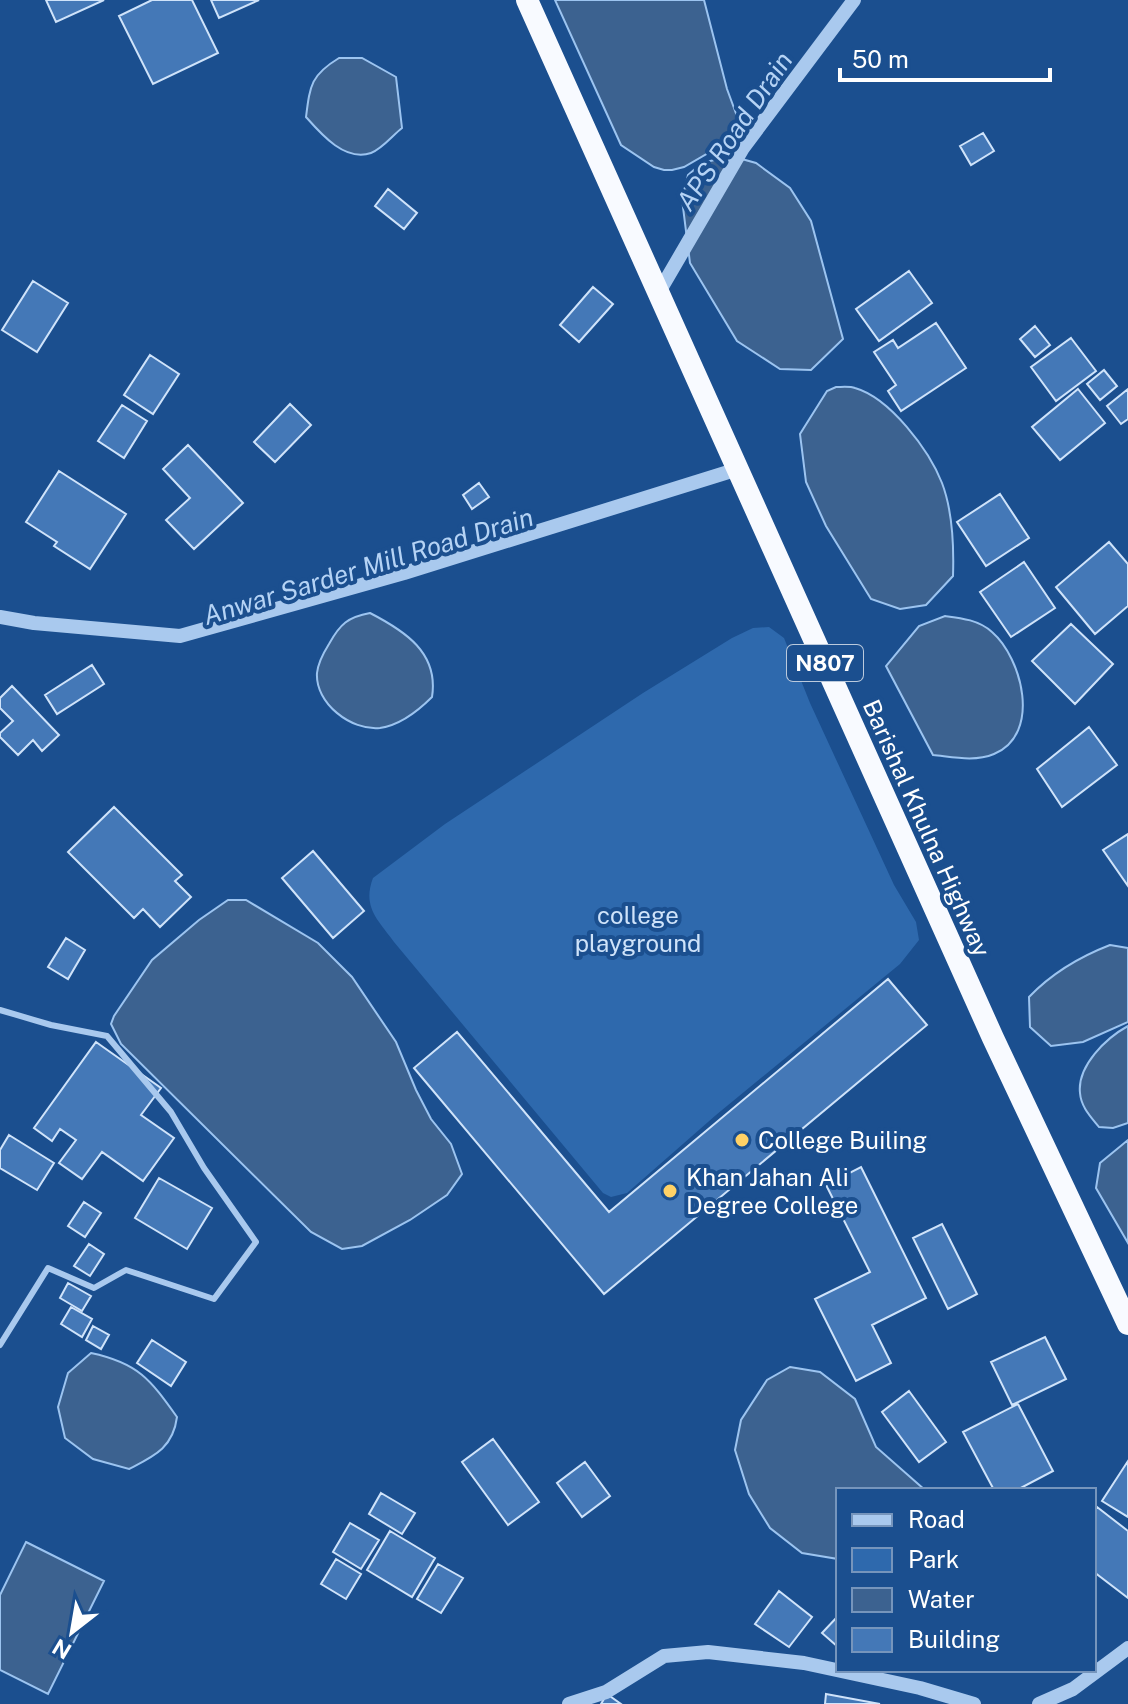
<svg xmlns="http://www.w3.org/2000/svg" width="1128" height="1704" font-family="'Public Sans',sans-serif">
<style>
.green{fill:#2e69ad}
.water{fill:#3c6290;stroke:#9cc4f0;stroke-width:2}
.building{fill:#4478b7;stroke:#cfe3fa;stroke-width:2}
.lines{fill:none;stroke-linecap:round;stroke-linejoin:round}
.service{stroke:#a9c9ee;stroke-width:6}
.tertiary{stroke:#a9c9ee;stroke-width:14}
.trunk{stroke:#f8faff;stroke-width:22}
.poi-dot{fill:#ffd166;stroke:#1b4f8f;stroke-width:3}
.labels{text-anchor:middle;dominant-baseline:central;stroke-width:8;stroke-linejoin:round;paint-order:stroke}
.shield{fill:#1b4f8f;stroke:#bbcadd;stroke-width:2}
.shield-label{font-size:22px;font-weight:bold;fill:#fff}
.street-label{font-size:24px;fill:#fff;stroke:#1b4f8f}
.park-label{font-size:24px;fill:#cfe3fa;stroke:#1b4f8f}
.poi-label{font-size:24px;fill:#fff;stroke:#1b4f8f;text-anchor:start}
.water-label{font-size:26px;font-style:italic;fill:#b5d3f5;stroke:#1b4f8f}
</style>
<rect width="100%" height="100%" fill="#1b4f8f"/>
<path class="green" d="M769,627L784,638L810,703L894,885L916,922L919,940L900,964L716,1115L627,1193L611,1197L603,1193L394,942C378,920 362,907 373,878L445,824L643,693L732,638L753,628Z"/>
<path class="water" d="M555,0H704L727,89L741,127L739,135L684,167L672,170H664L654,167L621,145Z
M339,58H362L396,77L402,128C393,135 382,149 371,153C345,162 321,134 306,117C310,85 311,75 339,58Z
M731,156L756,163L790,188L811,221L843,339L811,370L780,369L737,341L690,263L682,199L688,175L702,163Z
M836,387C842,387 850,386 855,388C890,398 929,450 942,483C953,512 954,546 953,576L926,605L900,609L871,599L826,526L806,482L800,434L827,391Z
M370,613C405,631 439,653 432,697C418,711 401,725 380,728C351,731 315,703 317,673C318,663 324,652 329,644C340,624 348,617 370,613Z
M945,616C961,618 979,620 992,632C1022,658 1042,734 994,754C975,762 953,757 933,755L886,666L919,626Z
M228,900H246L318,943L352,977L396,1042L416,1090L431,1119L451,1144L462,1174L447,1195L410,1220L362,1246L342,1249L311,1232L121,1044L111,1024L114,1016L152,960L199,920Z
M1110,945L1128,948V1022L1083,1042L1051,1046L1030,1027L1029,997C1052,973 1079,957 1110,945Z
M1128,1026V1123L1113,1128L1099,1127C1091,1117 1081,1107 1080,1093C1077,1066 1106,1038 1128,1026Z
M1128,1140V1243L1096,1188L1100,1163Z
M91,1353C138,1363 150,1379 177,1417C173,1448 154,1456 129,1469L93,1459L65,1438L58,1407L68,1373Z
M790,1367L820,1372L855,1399L876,1447L925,1490H838V1559L802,1553L770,1528L749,1494L735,1450L741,1420L767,1380Z
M26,1542L104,1581L48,1694L0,1670V1595Z"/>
<path class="building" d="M46,0H104L56,22Z
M152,0H192L218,53L153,84L119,16Z
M211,0H259L219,18Z
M983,133L994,151L971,165L960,146Z
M388,189L417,213L404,229L375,206Z
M909,271L932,303L879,341L856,309Z
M33,281L68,303L37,352L2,330Z
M593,287L613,304L579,342L560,325Z
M936,323L966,368L901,411L888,391L896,385L874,352L893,340L898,348Z
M1035,326L1050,345L1035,357L1020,339Z
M1071,338L1096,371L1056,401L1031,367Z
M150,355L179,374L153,414L124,395Z
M1104,370L1117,386L1100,400L1087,384Z
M1078,389L1105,423L1060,460L1032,427Z
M1128,389V419L1121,424L1107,406Z
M290,404L311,425L275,462L254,442Z
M122,405L147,421L124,458L98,441Z
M188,445L243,503L194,549L166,520L190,498L163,469Z
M59,471L126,514L90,569L54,546L57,542L26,522Z
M479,483L489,497L472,509L463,495Z
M1000,494L1029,538L986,566L957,522Z
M1109,542L1128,564V606L1095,634L1056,587Z
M1024,562L1055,608L1011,637L980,592Z
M1071,624L1113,664L1075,704L1032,661Z
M92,665L104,684L57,714L45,695Z
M12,686L59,735L42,751L33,740L18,755L0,737V733L13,721L0,708V698Z
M1089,727L1117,765L1062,807L1037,769Z
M114,807L182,875L175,881L191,897L160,927L143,909L134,918L68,852Z
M1128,834V886L1103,850Z
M313,851L364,911L333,938L282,878Z
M66,938L85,950L68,979L48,967Z
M888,979L927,1025L604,1294L414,1068L457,1032L609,1212Z
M96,1042L161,1088L141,1115L174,1138L143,1181L102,1152L82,1179L59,1163L76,1140L60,1129L52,1141L34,1128Z
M9,1135L54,1163L37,1190L0,1168V1150Z
M861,1167L926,1298L872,1325L891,1363L856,1381L815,1299L870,1272L826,1185Z
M159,1178L212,1208L187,1249L135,1218Z
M84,1202L101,1213L85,1237L68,1226Z
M942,1224L977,1294L948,1309L913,1238Z
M89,1244L104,1254L90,1276L74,1266Z
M68,1283L91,1296L82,1311L60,1298Z
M71,1307L92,1319L82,1337L61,1324Z
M93,1326L109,1335L101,1349L86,1340Z
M1045,1337L1066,1379L1012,1405L991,1362Z
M152,1340L186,1362L171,1386L137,1363Z
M909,1391L946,1442L919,1462L882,1412Z
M1018,1404L1053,1471L1017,1490H994L963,1432Z
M493,1439L539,1502L508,1525L462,1462Z
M1128,1461V1517L1102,1501Z
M585,1462L610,1496L582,1517L557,1483Z
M381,1493L415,1513L402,1534L369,1514Z
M1097,1507L1128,1531V1598L1094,1572V1511Z
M350,1523L379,1540L361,1569L333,1552Z
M390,1531L435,1558L412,1597L367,1570Z
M336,1559L361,1574L346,1599L321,1584Z
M438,1564L463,1578L441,1613L417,1599Z
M779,1591L812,1617L789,1647L755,1624Z
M838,1616V1647L822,1633Z
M607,1694L621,1704H601Z
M826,1694L880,1704H825Z"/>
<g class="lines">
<path class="service" d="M0,1010L51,1025L107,1036L171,1112L204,1168L256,1242L214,1299L126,1270L94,1288L48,1268L0,1345"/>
<path class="tertiary" d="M659,292L743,148L854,0
M0,617L34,623L180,636L404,573L738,469
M569,1704L606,1692L664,1656L708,1652L804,1663L920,1688L974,1704
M1039,1704L1073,1689L1128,1648"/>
<path class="trunk" d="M527,0L993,1038L1128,1324"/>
</g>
<g class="poi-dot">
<circle cx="742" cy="1140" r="8"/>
<circle cx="670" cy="1191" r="8"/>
</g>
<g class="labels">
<rect class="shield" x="787" y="645" width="76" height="36" rx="6"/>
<g class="shield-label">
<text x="825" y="663">N807</text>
</g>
<g class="street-label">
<text transform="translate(927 828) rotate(66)">Barishal Khulna Highway</text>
</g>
<g class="park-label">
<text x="638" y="915">college<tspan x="638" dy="28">playground</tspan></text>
</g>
<g class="poi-label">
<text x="758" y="1140">College Builing</text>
<text x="686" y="1177">Khan Jahan Ali<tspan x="686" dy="28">Degree College</tspan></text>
</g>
<g class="water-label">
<text transform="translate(734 131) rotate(-56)">APS Road Drain</text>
<text transform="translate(368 566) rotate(-17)">Anwar Sarder Mill Road Drain</text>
</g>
</g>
<rect x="836" y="1488" width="260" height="184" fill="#1b4f8f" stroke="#7695bc" stroke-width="2"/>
<rect x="852" y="1514" width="40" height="12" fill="#a9c9ee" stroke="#7695bc" stroke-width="2"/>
<text x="908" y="1528" font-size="24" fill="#ffffff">Road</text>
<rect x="852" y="1548" width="40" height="24" fill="#2e69ad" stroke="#7695bc" stroke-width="2"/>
<text x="908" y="1568" font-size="24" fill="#ffffff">Park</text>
<rect x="852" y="1588" width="40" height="24" fill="#3c6290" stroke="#7695bc" stroke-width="2"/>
<text x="908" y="1608" font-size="24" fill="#ffffff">Water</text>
<rect x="852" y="1628" width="40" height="24" fill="#4478b7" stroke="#7695bc" stroke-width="2"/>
<text x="908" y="1648" font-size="24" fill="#ffffff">Building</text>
<g transform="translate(72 1632) rotate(211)" stroke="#1b4f8f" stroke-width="6" paint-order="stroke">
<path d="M0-6L14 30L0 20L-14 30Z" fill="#ffffff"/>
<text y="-12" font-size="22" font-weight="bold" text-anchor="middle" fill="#ffffff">N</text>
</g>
<path d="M840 68v12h210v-12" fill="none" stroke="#ffffff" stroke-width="4"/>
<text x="852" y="68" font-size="24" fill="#ffffff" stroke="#1b4f8f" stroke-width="6" paint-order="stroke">50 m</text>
</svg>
